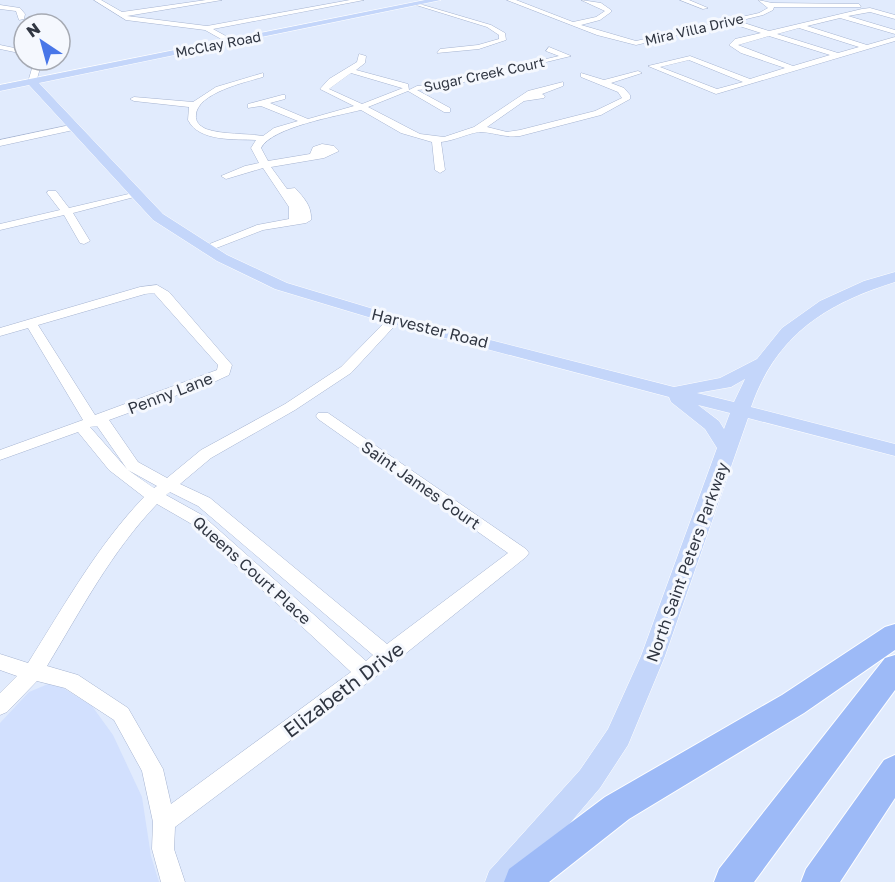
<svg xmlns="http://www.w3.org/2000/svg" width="895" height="882" font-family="'Golos Text',sans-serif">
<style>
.built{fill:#d2e0fe}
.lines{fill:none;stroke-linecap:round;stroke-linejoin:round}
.minor-casing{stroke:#a6b4d1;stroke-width:1}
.major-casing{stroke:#fff;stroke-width:1}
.highway-casing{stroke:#fff;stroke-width:2}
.minor{fill:#fff;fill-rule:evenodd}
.major{fill:#c4d6fa;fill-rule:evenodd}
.highway{fill:#9dbaf7;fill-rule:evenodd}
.labels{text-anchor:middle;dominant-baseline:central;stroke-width:6;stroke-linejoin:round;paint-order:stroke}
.far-street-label{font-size:14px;fill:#303642;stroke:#f5f8fe}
.street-label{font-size:16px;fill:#303642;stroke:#f5f8fe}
.near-street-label{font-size:20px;fill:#303642;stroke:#f5f8fe}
</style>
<rect width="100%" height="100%" fill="#e1ebfd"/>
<path class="built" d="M48,684L60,686L92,706L113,735L142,797L151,856L159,882H0V723L29,692Z"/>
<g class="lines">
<g class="minor-casing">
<path id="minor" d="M94,0H101L122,12L206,0H222L127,16L207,26L350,0H364L213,29L233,40L230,44L205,30L126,20Z
M507,0H516L573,22L596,17L605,11L581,0L601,3L611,10V12L600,20L581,25L636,41L759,13L768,8L758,0L772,3L859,4L861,7H774L773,10L763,15L738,21L769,31L862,9L870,8L895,15V19L870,12L848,16L895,30V34L840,18L807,26L867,45L895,37V41L716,94L648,66L690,56L750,79L785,68L741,53L729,45L735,39L761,33L730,23L636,45L597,35ZM799,28L859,47L838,53L777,34ZM769,36L830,55L793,66L738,45ZM689,60L743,82L717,89L660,67Z
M680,0H689L708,8L703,9Z
M416,3L491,25L505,33L506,40L479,49L437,53L440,49L478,45L499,39V35L487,27L416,5Z
M0,5L20,8L25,14L24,19L19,20L16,11L0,9Z
M0,45L24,50V54L0,49Z
M549,47L571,56L439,88L417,90L450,108V112H444L408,91L368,107L420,134L444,137L474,127L528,91L563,82V86L542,94L545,96L544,98L524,101L487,127L507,132L520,130L595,111L622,98L618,92L581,77V73L604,80L638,71L642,73L611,83L624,88L630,95V99L601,115L520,136C506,138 496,133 482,132C473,131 454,141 441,142L445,170L440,173L435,170L432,142L401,133L361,110C337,116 272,127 261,148L268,161L310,154L313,147L322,144L334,146L339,151L324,158L271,167L287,189L295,188C304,198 312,206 311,220L306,223L263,230L206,252L202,251V247L257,225L289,219V207L263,168L226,179L221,176L245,166L259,163L251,148L256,140C235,139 199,142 188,120L189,107L134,101L130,99L134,97L193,102L216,87L263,73V77C246,82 197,93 196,115C195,122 200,126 206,129C224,135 245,133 263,136L274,128L298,121L261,106L248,108V104L282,95H285V99L270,103L308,119L354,106L320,89L329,79L357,62L359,54L366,56L365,63L356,70L408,84L409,90L417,86L439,84L559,56L546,51ZM351,73L402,88H403L362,104L329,89ZM294,199L299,207L301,218L299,207Z
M31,60H39L41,65L36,82L32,84L28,82L33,65Z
M75,124L78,125V129L0,146V140Z
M48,191H56L69,208L137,192L142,195L73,213L90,241L84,244L80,243L64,215L0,230V224L60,210L47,193Z
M157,285L169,292L232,365L229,375L216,381L109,420L138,462L167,478L201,450L285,404L341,367L390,317H398L400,320L351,373L295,410L211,458L180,484L210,498L387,644L508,553L318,419L316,416L318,413H328L526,549L529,553L526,557L395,662L175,827L174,849L185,882H161L152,849L153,822L142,771L114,720L65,688L37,681L7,712L0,715V693L17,676L0,670V654L28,663C64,606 97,546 144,497L109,470L78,432L0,460V450L83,420L28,328L0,336V328L140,287ZM154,293L218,365L217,370L95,415L38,325L145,294ZM97,426L127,469L90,427ZM128,470L157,486L154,488ZM170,492L198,506L373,655L366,661L202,515L166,495ZM157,504L190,523L351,672L171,804L163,769L128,708L78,675L47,666C81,610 111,552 157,504Z"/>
</g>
<g class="major-casing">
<path id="major" d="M425,0H441L39,83L163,214L227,255L287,283L400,317L674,387L720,378L757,359L782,328L820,301L864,281L895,272V282C825,304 776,335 751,407L895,444V456L748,418L665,656L628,745L600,788L520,882H485L489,871L580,770L608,729L641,656L717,448L705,429L671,402L669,397L388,323L275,289L217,261L153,220L29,85L0,91V85ZM745,379L734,402L697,393L731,387ZM698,405L730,413L724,429L719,421Z"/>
</g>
<g class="highway-casing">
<path id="highway" d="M895,624V650L804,713L629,819L549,882H504L509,869L605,797L782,695L885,627Z
M895,655V690L754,882H714L719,869L885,658Z
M895,755V798L840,882H801L806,869L884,760Z"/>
</g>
<use href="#minor" class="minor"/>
<use href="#major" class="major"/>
<use href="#highway" class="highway"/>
</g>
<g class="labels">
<g class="far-street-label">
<text transform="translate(694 29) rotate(-13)">Mira Villa Drive</text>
<text transform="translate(218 44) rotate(-11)">McClay Road</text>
<text transform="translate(484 74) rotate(-12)">Sugar Creek Court</text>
</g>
<g class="street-label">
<text transform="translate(430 328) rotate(14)">Harvester Road</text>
<text transform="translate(170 393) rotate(-21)">Penny Lane</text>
<text transform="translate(421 485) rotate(35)">Saint James Court</text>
<text transform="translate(687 562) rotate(-70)">North Saint Peters Parkway</text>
<text transform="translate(252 570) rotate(42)">Queens Court Place</text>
</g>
<g class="near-street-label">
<text transform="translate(343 689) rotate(-37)">Elizabeth Drive</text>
</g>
</g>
<g transform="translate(42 42) rotate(324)"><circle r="28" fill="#f5f8fe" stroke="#a6aab3" stroke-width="1.5"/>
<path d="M0-4.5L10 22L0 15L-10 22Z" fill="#4876e8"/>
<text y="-9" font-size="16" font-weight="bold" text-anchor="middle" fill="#303642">N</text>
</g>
</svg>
